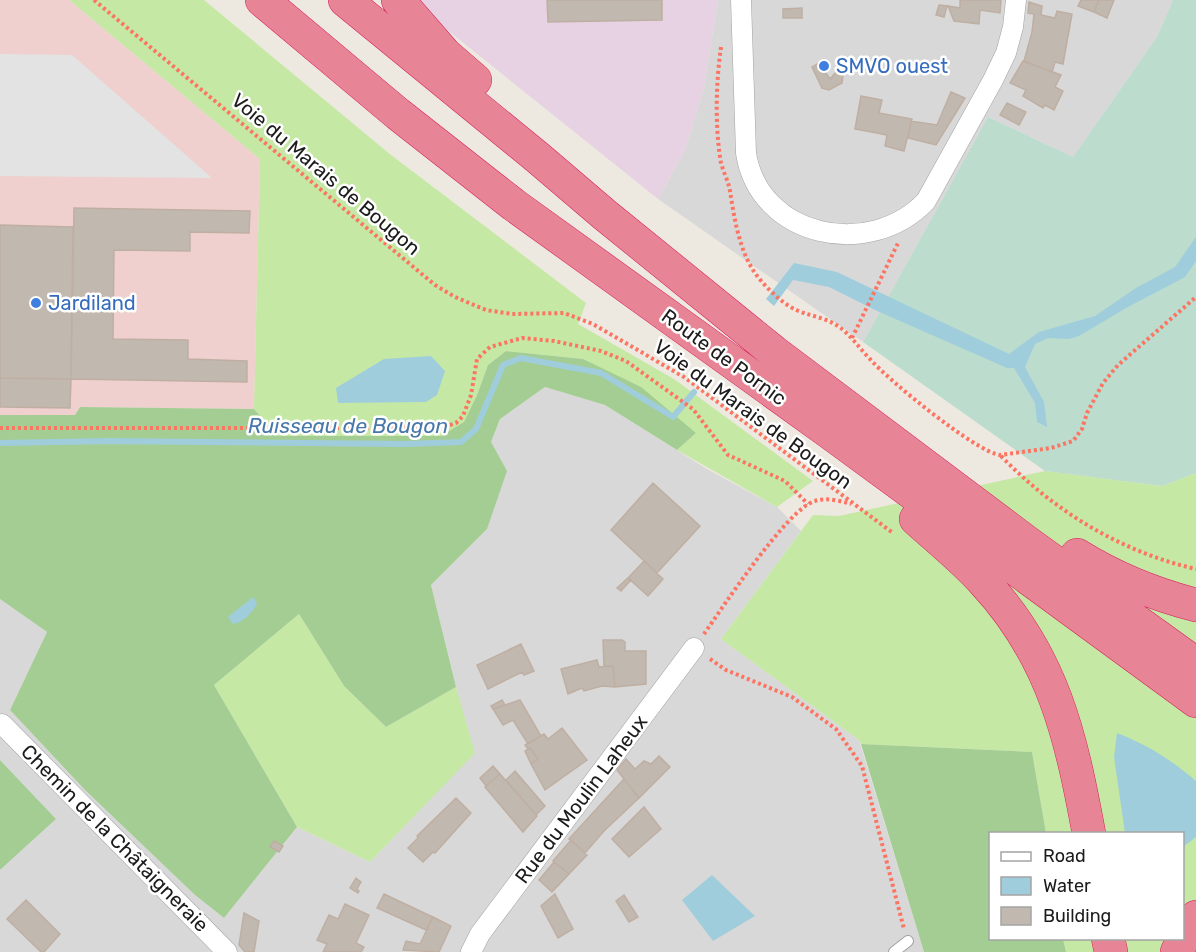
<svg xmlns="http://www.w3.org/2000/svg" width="1196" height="952" font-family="Rubik,sans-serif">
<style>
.residential{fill:#d9d8d8}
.commercial{fill:#efd0ce}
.industrial{fill:#e6d2e2}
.grass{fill:#c5e9a4}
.forest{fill:#a4cd94}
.wetland{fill:#bcdcce}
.parking{fill:#e3e3e3}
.water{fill:#9fcddc}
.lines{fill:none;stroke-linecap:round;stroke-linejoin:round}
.stream{stroke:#9fcddc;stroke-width:6}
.building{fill:#c1b8b0;stroke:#bfafa2;stroke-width:1.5}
.lane-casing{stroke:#a2a2a2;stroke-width:12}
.street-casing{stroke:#a2a2a2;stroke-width:21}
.highway-casing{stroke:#d8205d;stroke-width:34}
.path{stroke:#fc7462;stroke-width:4;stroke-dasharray:3 3;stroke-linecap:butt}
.lane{stroke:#fff;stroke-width:10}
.street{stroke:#fff;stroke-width:20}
.highway{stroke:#e78596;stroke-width:33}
.shop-dot{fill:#3f7fe0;stroke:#fff;stroke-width:2}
.labels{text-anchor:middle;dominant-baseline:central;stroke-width:5;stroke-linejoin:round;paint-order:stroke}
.shop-label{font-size:20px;fill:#366cbe;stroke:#fff;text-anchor:start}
.street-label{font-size:20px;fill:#1b1b1b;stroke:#fff}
.water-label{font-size:21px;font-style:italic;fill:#4778ab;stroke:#fff}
</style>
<rect width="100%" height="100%" fill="#ede9e0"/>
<path class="residential" d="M718,0H1173L1157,37L1073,157L988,117L863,342L658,199L685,150L704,87Z
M545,387L605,405L707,469L777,507L801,531L721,639L859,740L924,952H0V870L56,819L0,760V599L47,632L10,710L85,790L195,895L224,918L297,827L370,862L474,753L456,687L431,585L487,529L491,442L500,419Z"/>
<path class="commercial" d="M0,0H69L260,159L254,409L80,407L76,415H0Z"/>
<path class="industrial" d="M410,0H718L704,87L685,150L658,199Z"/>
<path class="grass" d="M69,0H204L391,155L586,303L578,324L674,379L813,481L777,507L677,450L696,433L583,359L506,351L488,365L477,395L464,423L442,436H278L254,409L260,159Z
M1045,471L1162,486L1196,473V952H1066L1063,939L1182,938V834L1046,833L1032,752L861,744L859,740L721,639L813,515L839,516Z
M299,614L344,686L386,727L456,687L475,753L370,862L297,827L214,685Z"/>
<path class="forest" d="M506,351L583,359L641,387L696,433L677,450L605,405L545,387L500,419L491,442L507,471L487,529L431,585L456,687L386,727L344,686L299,614L214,685L297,827L224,918L195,895L85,790L10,710L47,632L0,599V415H75L80,407L254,409L278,436H441L464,422L477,395L488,365Z
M861,744L1032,752L1046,833L990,834V938L1063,939L1066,952H924Z
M0,760L56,819L0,870Z"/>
<path class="wetland" d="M1173,0H1196V473L1162,486L1045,471L863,342L988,117L1073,157L1157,37Z"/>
<path class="parking" d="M0,54L72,55L212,178L0,176Z"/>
<path class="water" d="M1196,237V261L1185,277L1126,308L1079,336L1069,339L1048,338L1035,344L1025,367L1044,402L1047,427L1037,422L1035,403L1014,368H1007L875,310L829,287L793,280L774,306L766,299L794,263L837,272L1009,354L1039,332L1095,316L1136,288L1175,267Z
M431,356L445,371L437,395L426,402L338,403L336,388L384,359Z
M253,597L257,603C254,612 242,623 233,624L228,617Z
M1117,733C1148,745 1170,759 1196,781V837L1183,847L1182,834L1125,833L1114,757Z
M712,875L755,916L713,941L682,900Z"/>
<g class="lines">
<path class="stream" d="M0,443L109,441L406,444L461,442L476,429L503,365L521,358L601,373L673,417L694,392"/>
</g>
<path class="building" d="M547,0H662V20L548,22Z
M960,0H1001L1000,13L980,10L979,24L954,21L948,6L960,8Z
M1081,0H1099L1094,12L1078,6Z
M1099,0H1114L1107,18L1094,12Z
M1029,2L1042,6L1041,15L1055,18L1057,11L1072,14L1063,64L1055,62L1052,72L1024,61L1032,32L1034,14L1028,13Z
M939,5L947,6L944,17L936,15Z
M802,8V18H783V9Z
M1023,61L1061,75L1055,87L1063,91L1054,110L1045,105L1043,108L1023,96L1026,90L1010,83Z
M819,63L830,79L836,72H841L843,75L842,83L829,90L822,88L812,67Z
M951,92L965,98L936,145L908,138L911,121L937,125Z
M861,96L882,100L879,113L912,119L904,151L885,146L887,135L855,129Z
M1007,103L1026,112L1019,125L1000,115Z
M74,208L250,211L249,233L190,232V251L114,250L113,339L188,340V359L247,361V382L71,379Z
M0,225L73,227L71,379L0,378Z
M0,378L71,379L70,408L0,407Z
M653,483L700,526L657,573L611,530Z
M644,561L663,579L648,596L628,578Z
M628,578L631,580L621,591L617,588Z
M603,640H622L625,642V651H646V684L615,687L613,666H604Z
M521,644L534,671L524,675L522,672L488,689L477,665Z
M597,660L599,667L613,666L615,687L602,686L584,691L582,688L568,694L561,669Z
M502,700L505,705L493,709L491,706Z
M520,700L541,736L528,744L513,720L503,725L493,709Z
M562,728L587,760L545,790L531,764L538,759L530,748L528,749L525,745L544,734L548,739Z
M530,748L538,759L531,764L525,751Z
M659,756L670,767L639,798L617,770L626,759L635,769L644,761L651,764Z
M493,766L500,774L486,786L480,778Z
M515,771L545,806L536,815L506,780Z
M500,774L537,816L523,832L485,787Z
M624,779L639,798L604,831L585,853L569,839Z
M456,798L471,813L435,853L433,852L423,862L408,848L418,838L417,836Z
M644,807L661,829L629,857L612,839Z
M571,840L587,855L569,874L553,861Z
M274,841L283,846L279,852L270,847Z
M554,862L569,874L552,892L539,880Z
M356,878L361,882L357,889L359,891L358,893L350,888Z
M384,894L433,917L426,930L377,908Z
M555,894L573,929L558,938L541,906Z
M624,895L638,917L629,922L616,901Z
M26,900L60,934L44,952H41L7,919Z
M345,904L369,915L356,943L364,947L361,952H323L327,944L317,940L329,915L338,919Z
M244,913L259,921L254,952H245L239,945Z
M433,917L451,926L439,952L403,950L406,941L420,944Z"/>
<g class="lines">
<g class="lane-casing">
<path id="lane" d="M894,952L908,941"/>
</g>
<g class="street-casing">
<path id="street" d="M741,0L746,153C759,238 870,260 926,201L993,80L1006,53L1013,27L1016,0
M2,724L227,952
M471,952L480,934L694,648"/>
</g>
<g class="highway-casing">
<path id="highway" d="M262,0L398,114L514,205L829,432L1196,701
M345,0L537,157L605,215L774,352L1028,543L1196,664
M398,0L445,54L475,80
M916,519C938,539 963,559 983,581C1053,656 1071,736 1089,834
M1077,555C1114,578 1153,594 1196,605
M1108,938L1111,952
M1177,952L1187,930L1196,917"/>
</g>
<path class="path" d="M94,0L435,285L455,297L486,310L512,314L564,313L593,324L684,377L893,533
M721,47C716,82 715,122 720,157C721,168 728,179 730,191C734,217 739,248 753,270C762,284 780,302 796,310C812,317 827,317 842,329C853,338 860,349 870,359C888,380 976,452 1000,455L1051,448L1073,441L1082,429L1087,413L1103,383L1118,365L1196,297
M852,338L899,241
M0,428H348L447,426L456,423L463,416L471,395L477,359L490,347L522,338L554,341L601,351L626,361L693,409L728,455L785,481L808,504
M1001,456C1054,511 1121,552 1196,569
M704,634C723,607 788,508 815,501C826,497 840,501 851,504
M710,659L726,670L792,697L836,729L862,766L904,929"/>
<use href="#lane" class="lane"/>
<use href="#street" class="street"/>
<use href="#highway" class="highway"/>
</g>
<g class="shop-dot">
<circle cx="824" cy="66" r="6"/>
<circle cx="36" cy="303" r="6"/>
</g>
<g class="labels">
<g class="shop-label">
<text x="836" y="66">SMVO ouest</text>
<text x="48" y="303">Jardiland</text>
</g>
<g class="street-label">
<text transform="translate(326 174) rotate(40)">Voie du Marais de Bougon</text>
<text transform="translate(724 357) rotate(36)">Route de Pornic</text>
<text transform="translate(753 414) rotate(36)">Voie du Marais de Bougon</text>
<text transform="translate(581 799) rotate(-53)">Rue du Moulin Laheux</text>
<text transform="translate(115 838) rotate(45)">Chemin de la Châtaigneraie</text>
</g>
<g class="water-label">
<text x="348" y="425">Ruisseau de Bougon</text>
</g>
</g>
<rect x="989" y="832" width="195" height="108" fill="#ffffff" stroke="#a4a4a4" stroke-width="1.5"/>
<rect x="1001" y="852" width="30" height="9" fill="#ffffff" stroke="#a4a4a4" stroke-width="1.5"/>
<text x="1043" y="862" font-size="18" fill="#1b1b1b">Road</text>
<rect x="1001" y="877" width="30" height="18" fill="#9fcddc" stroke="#a4a4a4" stroke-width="1.5"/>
<text x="1043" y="892" font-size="18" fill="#1b1b1b">Water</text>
<rect x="1001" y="907" width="30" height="18" fill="#c1b8b0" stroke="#a4a4a4" stroke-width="1.5"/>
<text x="1043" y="922" font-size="18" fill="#1b1b1b">Building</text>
</svg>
